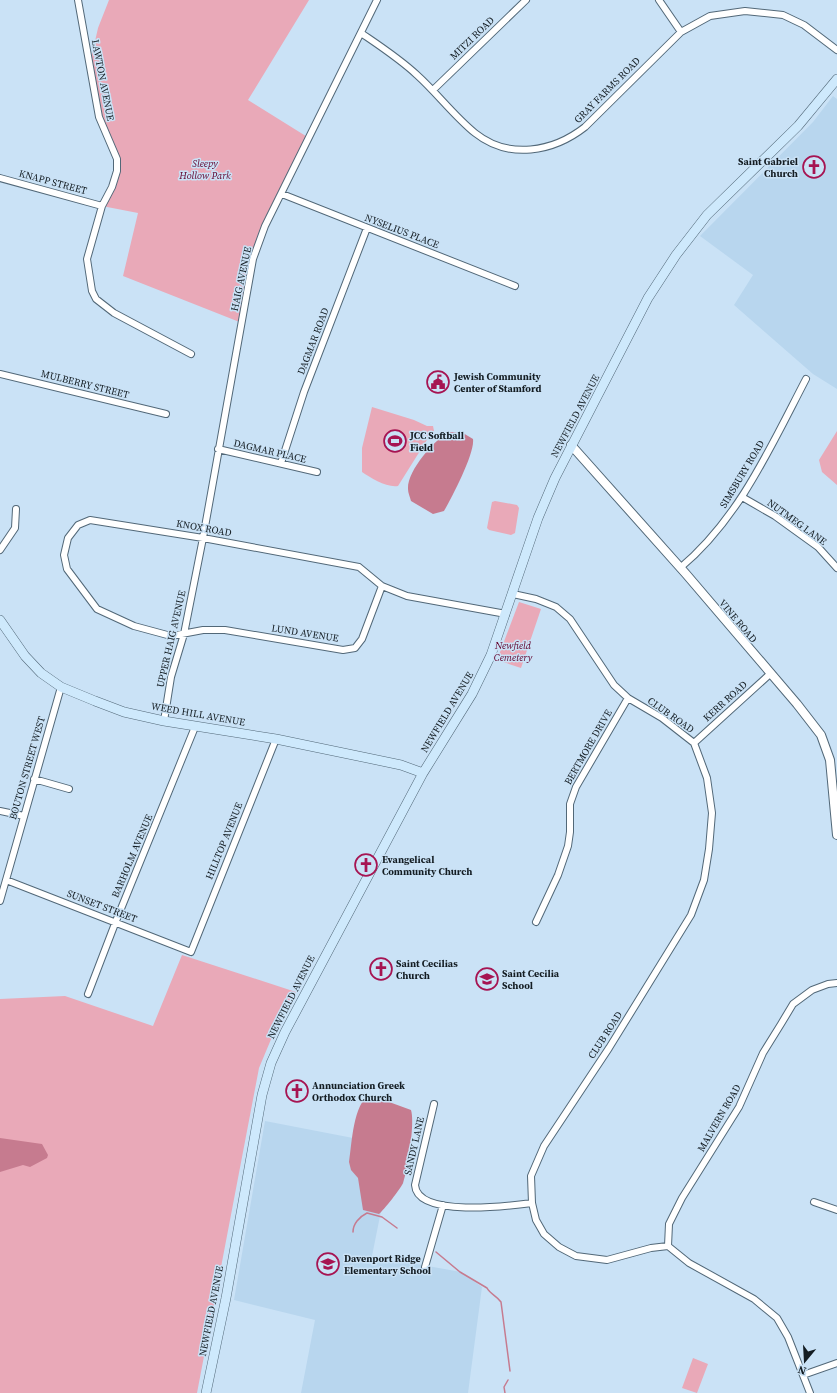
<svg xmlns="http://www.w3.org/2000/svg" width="837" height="1393" font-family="'Source Serif 4',serif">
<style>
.built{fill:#b8d6ee}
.green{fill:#e9a9b8}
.water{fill:#c67b8f}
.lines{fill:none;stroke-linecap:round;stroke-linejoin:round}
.stream{stroke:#c67b8f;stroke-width:1.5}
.minor-casing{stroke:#526878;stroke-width:8}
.tertiary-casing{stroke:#526878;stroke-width:10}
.secondary-casing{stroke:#526878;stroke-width:10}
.minor{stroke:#fff;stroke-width:6}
.tertiary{stroke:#fff;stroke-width:8}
.secondary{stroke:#cee9fc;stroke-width:9}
.labels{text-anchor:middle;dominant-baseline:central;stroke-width:3;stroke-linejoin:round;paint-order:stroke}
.street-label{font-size:10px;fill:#141d23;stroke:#cae2f6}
.poi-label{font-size:10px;font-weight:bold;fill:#141d23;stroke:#cae2f6;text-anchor:start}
.park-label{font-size:10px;font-style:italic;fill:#63032d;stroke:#cae2f6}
</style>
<rect width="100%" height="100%" fill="#cae2f6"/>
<path class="built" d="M833,96L837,99V389L813,374L734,305L753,275L700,236L813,122Z
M265,1121L410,1149L403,1184L387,1181L372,1256L461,1272L482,1287L468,1393H301L315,1320L234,1300Z"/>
<path class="green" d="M109,0H309L248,100L309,138L258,245L242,323L123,276L138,213L102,206L107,196L117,159L102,127L89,68L98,28Z
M372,407L414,420L427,426H433L434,431L430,435L398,486C387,488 371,478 362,472V448Z
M837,431V485L822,472L819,460Z
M495,501L517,505L519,508L515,533L511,535L489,530L487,528L492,502Z
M519,602L541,609L521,668L497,660Z
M182,955L296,992L277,1025L259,1068L197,1393H0V999L65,996L153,1026Z
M693,1358L708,1364L697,1393L682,1388Z"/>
<path class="water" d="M449,432L463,433L473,439C475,453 452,497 444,511L433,514L411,501C410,497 408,493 408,489C407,471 434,440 449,432Z
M370,1095L411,1110C415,1122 408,1169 403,1183C402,1187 383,1211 379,1214L363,1210L358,1178L351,1170L349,1162C352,1144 353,1103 370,1095Z
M0,1138L42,1144L48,1155L47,1158L30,1167L23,1165L0,1172Z"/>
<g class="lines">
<path class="stream" d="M353,1232C353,1224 359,1217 367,1213L382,1217L397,1228
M436,1252L460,1272L487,1288C490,1294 497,1296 501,1302L510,1371
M505,1393L504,1387L508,1380"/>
<g class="minor-casing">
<path id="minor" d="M78,0L99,117L117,159V171L112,187L102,206L87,259L92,291L96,299L114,313L191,354
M659,0L681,32
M361,33C380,46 400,59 417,75C437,93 454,116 475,133C509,160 553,152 585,127L681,32L710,16L745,11L783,15L804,25L837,50
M433,90L526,0
M0,178L102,206
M282,194L515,286
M0,374L166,414
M218,449L317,472
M281,463L304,392L367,228
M742,497L775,516L818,547L837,568
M0,550L15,528L16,509
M680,568C739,519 771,446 806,379
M382,586L362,639L355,648L343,650L225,630H203L171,636L134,626L97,609L67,569L64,555L68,538L78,525L90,520L203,538L359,567L382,586L407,596L506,614
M513,594L536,599L556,607L570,619L614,685L628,698L662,718L694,743L707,778L712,813L709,849L704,880L691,915L609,1048L544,1146L531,1176L532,1203L536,1220L544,1234L559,1247L576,1256L607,1260L651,1248L668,1246L689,1263L754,1299L777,1318L788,1337L810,1393
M164,721L171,677L184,634L203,538L253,259L265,226L377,0
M694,743L770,674
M34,779L69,789
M0,811L24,816
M6,880L191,952L276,739
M0,901L61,687
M536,922L558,875L568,846L570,832V804L576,787L628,698
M88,994L116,921L195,727
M434,1104L415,1185C417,1218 509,1206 532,1203
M814,1202L837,1210
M668,1246L669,1224L682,1198L739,1107L763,1053L781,1024L793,1004L812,990L828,984L837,983
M425,1267L443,1205
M803,1375L837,1363"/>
</g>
<g class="tertiary-casing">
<path id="tertiary" d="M571,445L686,574L797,704L821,735L830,760L837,835"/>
</g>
<g class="secondary-casing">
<path id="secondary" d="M0,620L25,656L41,673L61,687L95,701L124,712L164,721L276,739L401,765L423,773
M206,1393L226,1298L262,1095L271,1063L285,1032L423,773L472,694L491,655L538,518L555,478L648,298L676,255L707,215L798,126L837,79"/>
</g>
<use href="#minor" class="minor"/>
<use href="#tertiary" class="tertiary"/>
<use href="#secondary" class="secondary"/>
</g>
<defs>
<g id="church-ring" transform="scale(1.15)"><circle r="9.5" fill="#cae2f6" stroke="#a61452" stroke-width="1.5"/><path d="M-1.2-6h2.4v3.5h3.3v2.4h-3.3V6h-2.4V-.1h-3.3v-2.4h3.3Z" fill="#a61452"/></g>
<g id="civic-ring" transform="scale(1.15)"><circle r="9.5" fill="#cae2f6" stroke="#a61452" stroke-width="1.5"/><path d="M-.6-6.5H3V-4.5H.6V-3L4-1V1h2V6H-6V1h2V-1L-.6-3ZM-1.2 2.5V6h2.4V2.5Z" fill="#a61452"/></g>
<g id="stadium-ring" transform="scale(1.15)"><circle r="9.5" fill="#cae2f6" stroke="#a61452" stroke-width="1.5"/><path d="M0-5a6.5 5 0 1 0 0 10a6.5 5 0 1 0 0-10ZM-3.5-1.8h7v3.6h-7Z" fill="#a61452"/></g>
<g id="school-ring" transform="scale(1.15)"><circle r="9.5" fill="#cae2f6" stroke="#a61452" stroke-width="1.5"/><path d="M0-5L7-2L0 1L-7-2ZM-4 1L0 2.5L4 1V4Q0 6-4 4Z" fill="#a61452"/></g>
</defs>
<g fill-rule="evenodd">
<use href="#church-ring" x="814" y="167"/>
<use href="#civic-ring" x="438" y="382"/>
<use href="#stadium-ring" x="395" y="441"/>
<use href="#church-ring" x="366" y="865"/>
<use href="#church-ring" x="381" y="969"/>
<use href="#school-ring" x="487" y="979"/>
<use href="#church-ring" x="297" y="1091"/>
<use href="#school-ring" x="328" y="1264"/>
</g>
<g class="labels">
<g class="street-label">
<text transform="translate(472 38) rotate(-44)">MITZI ROAD</text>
<text transform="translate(103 80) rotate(79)">LAWTON AVENUE</text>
<text transform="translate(607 90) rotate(-45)">GRAY FARMS ROAD</text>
<text transform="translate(53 182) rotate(15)">KNAPP STREET</text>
<text transform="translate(402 231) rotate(21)">NYSELIUS PLACE</text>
<text transform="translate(241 279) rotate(-78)">HAIG AVENUE</text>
<text transform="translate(313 341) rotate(-69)">DAGMAR ROAD</text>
<text transform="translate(85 384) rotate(14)">MULBERRY STREET</text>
<text transform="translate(575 416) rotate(-62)">NEWFIELD AVENUE</text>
<text transform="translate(270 451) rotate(13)">DAGMAR PLACE</text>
<text transform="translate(742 474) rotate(-59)">SIMSBURY ROAD</text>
<text transform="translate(797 522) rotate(36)">NUTMEG LANE</text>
<text transform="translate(204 528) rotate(10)">KNOX ROAD</text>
<text transform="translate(738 621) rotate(50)">VINE ROAD</text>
<text transform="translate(305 633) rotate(9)">LUND AVENUE</text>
<text transform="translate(171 639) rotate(-77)">UPPER HAIG AVENUE</text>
<text transform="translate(725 701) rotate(-42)">KERR ROAD</text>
<text transform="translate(447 712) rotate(-59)">NEWFIELD AVENUE</text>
<text transform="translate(198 714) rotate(10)">WEED HILL AVENUE</text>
<text transform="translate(671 715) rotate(35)">CLUB ROAD</text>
<text transform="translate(588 747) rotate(-60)">BERTMORE DRIVE</text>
<text transform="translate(27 768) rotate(-74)">BOUTON STREET WEST</text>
<text transform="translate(224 841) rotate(-68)">HILLTOP AVENUE</text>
<text transform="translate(132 856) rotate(-67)">BARHOLM AVENUE</text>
<text transform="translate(102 906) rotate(21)">SUNSET STREET</text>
<text transform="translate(291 997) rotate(-63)">NEWFIELD AVENUE</text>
<text transform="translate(605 1035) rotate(-57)">CLUB ROAD</text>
<text transform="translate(719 1118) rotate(-60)">MALVERN ROAD</text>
<text transform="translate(414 1146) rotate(-77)">SANDY LANE</text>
<text transform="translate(211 1311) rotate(-79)">NEWFIELD AVENUE</text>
</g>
<g class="poi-label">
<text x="798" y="161" text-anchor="end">Saint Gabriel<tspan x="798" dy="12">Church</tspan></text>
<text x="454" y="376">Jewish Community<tspan x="454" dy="12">Center of Stamford</tspan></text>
<text x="410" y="435">JCC Softball<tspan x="410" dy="12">Field</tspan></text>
<text x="382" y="859">Evangelical<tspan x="382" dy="12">Community Church</tspan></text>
<text x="396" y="963">Saint Cecilias<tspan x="396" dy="12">Church</tspan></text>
<text x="502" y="973">Saint Cecilia<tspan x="502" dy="12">School</tspan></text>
<text x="312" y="1085">Annunciation Greek<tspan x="312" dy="12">Orthodox Church</tspan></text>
<text x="344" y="1258">Davenport Ridge<tspan x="344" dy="12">Elementary School</tspan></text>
</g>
<g class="park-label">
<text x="205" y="163">Sleepy<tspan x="205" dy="12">Hollow Park</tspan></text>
<text x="513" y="645">Newfield<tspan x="513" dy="12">Cemetery</tspan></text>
</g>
</g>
<g transform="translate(805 1361) rotate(198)" stroke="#cae2f6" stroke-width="3" paint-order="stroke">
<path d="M0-3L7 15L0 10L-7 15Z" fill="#141d23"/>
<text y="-6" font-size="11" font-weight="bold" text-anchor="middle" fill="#141d23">N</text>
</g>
</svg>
